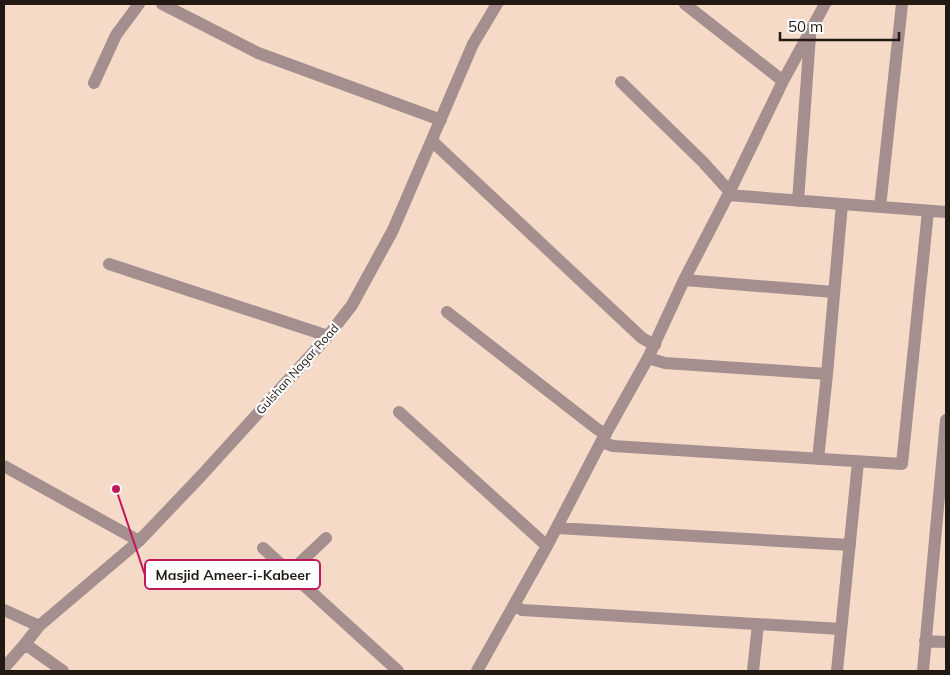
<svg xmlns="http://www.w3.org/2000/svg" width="950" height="675" font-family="Mulish,sans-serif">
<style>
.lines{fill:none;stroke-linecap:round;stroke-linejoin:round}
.minor{stroke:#a48e8e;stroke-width:12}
.labels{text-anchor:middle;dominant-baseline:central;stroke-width:4.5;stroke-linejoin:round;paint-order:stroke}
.street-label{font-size:12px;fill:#221913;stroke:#fff}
.leader{fill:none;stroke:#c2185b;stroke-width:2}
.callout-dot{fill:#c2185b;stroke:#fff;stroke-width:2}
.callout{fill:#fff;stroke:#c2185b;stroke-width:2}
.callout-label{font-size:14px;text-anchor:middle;font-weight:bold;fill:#221913}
</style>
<rect width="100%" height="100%" fill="#f4dac7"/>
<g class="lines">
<path class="minor" d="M162,4L258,53L441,120
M685,4L783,81
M621,82L703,162L730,192
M94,83L116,35L139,4
M432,141L642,338L655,345
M728,195L946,212
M798,201L810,36
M880,207L902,4
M109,264L328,336
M684,280L834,292
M447,312L597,429L606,434
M648,358L665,363L827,374
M399,412L547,546
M601,442L613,446L902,464L928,211
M818,459L827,374L842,204
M4,466L139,541
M557,528L850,545
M263,548L398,671
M290,572L326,538
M514,605L522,610L841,629
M4,610L39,626
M925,641L946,642
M25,644L63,671
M4,668L25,644L39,626L139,541L201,476L328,336L352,305L393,230L473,44L497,4
M477,671L547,546L601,442L648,358L684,280L728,195L783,81L825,4
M753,671L758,624
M837,671L858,462
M923,671L946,420"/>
</g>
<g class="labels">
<g class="street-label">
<text transform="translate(297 369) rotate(-48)">Gulshan Nagar Road</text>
</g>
</g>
<path class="leader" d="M116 489L145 575"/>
<circle class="callout-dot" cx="116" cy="489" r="5"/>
<rect class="callout" x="145" y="560" width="175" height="29" rx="5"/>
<g class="callout-label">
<text x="233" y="580">Masjid Ameer-i-Kabeer</text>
</g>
<rect width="950" height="675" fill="none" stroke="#221913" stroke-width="10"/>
<path d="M780 32v8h119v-8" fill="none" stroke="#221913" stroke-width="2.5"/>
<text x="788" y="32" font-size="15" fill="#221913" stroke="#ffffff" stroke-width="4" paint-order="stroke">50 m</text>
</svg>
